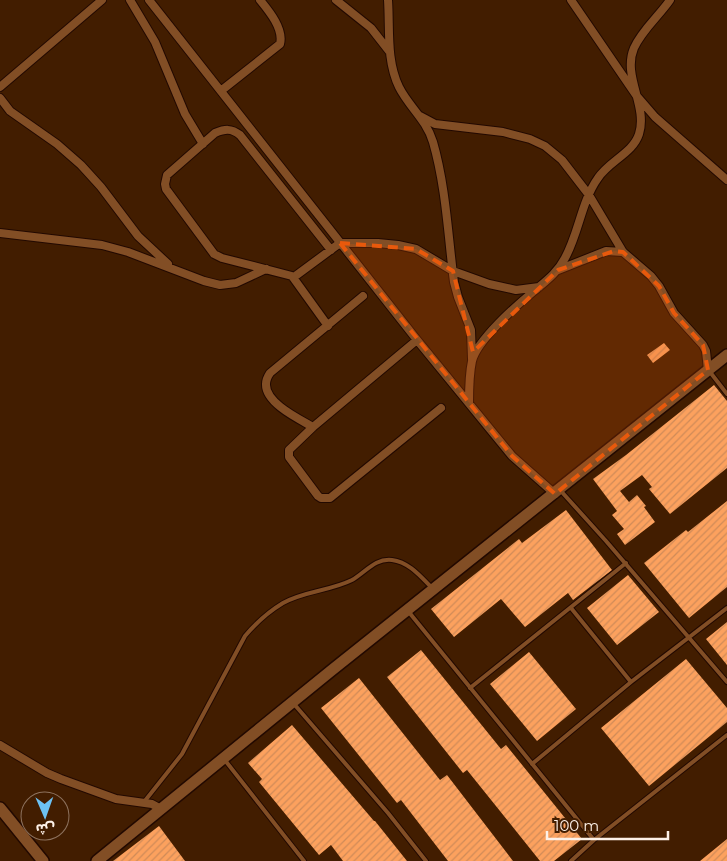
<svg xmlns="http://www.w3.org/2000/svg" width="727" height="861" font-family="Montserrat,'Noto Sans Arabic',sans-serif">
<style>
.building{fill:url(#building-hatch)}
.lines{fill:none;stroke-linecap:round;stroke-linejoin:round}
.service-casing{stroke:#220900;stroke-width:6}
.minor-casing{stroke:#220900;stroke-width:10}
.secondary-casing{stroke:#220900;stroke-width:14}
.service{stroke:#824e25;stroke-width:4}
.minor{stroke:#824e25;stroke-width:8}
.secondary{stroke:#824e25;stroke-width:11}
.marked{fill:#e8590c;fill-opacity:0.2;stroke:#e8590c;stroke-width:4;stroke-dasharray:10 6;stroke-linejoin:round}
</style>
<defs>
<pattern id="building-hatch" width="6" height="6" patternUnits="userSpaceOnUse" patternTransform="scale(1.25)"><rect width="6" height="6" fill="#fca15e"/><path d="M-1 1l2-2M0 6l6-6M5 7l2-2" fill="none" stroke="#d08b58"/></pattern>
</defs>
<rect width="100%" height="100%" fill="#421d00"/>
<path class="building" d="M664,343L670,350L653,363L647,355Z
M714,385L727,401V468L670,514L649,489L652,487L642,475L620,491L629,502L637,495L646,506L644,507L655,522L625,545L617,534L624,529L612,515L617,511L593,479L626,455Z
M727,501V587L689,618L644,563L686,530L688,532Z
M566,510L612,570L573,600L568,593L525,627L501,599L454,637L431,609L519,539L522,543Z
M628,575L659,612L617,645L587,608Z
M727,622V665L706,639Z
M421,650L501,749L506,745L582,839L554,861H540L467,770L463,773L387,677Z
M529,652L576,709L537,741L490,684Z
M686,659L727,708V722L649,786L601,728Z
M359,678L440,780L447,775L513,861H448L401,800L397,803L321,708Z
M292,725L374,821H375L407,861H343L331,845L319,855L259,782L262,779L248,763Z
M159,826L185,861H113Z
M727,839V861H700Z"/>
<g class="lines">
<g class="service-casing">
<path id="service" d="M710,372L727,394
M560,490L606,541L727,682
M571,608L631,682
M408,611L594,840
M470,688L626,563
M294,704L388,813L426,861
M224,759L304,861
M532,764L631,682L727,608
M144,802L182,754L245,636C256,623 268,612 283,603C304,591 330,591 352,580C366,572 375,558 392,560C409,562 421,577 432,588
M571,861L594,840L727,735"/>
</g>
<g class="minor-casing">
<path id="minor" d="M130,0L155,42L185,114L203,144
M149,0L417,340L512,456L555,494
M336,0L371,28L389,51
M388,0C390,29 386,60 399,87C409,107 426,119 433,142C446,187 448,236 454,282L458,297L471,330L472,359
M571,0L636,95L655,117L727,180
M0,87L102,0
M222,90L280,44C284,29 269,11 260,0
M0,98L10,111L57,144L81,165L101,187L138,236L168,264
M420,116L435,124L503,132L530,139L545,146L562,160L589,195L623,252L651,276L659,286L674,313L703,345L706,351L708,370
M0,233L102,245L128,252L204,281L220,285L236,283L266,269
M558,270L606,251L623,252
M294,277L340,243H378L398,245L416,249L453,271L489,284L516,290L539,287
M328,326L292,276L222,258L214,254L166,189L165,184L167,175L215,133C225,129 231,128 240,135L331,250
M417,340L313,427L289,450V457L318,496L321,498H330L441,408
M469,403C469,389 469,375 472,361C477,340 517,305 534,291C546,281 558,272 565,258C579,233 581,202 598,178C609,161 633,153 639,134C648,106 622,76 634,48C642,30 659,16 670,0
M313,427C299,419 265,403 266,384C266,380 268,376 270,373L363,296
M0,745L47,773L61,779L116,799L152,804L161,809"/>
</g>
<g class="secondary-casing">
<path id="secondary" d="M0,808L43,861
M97,861L332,670L727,355"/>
</g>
<use href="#service" class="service"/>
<use href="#minor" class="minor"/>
<use href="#secondary" class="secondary"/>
</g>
<path class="marked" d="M340,243L416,249L453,271L473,352L558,270L614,251L623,252L659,286L674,313L703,345L708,370L555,494L512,456Z"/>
<g transform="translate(45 816) rotate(178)"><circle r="24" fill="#421d00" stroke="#8d725d"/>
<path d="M0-4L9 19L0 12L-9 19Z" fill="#6dc2f3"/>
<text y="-8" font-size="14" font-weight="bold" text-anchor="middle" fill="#fdf1e8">ش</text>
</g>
<path d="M547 831v8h121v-8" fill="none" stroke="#fdf1e8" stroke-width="2.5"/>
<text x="554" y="831" font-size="15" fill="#fdf1e8" stroke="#421d00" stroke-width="4" paint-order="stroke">100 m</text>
</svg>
